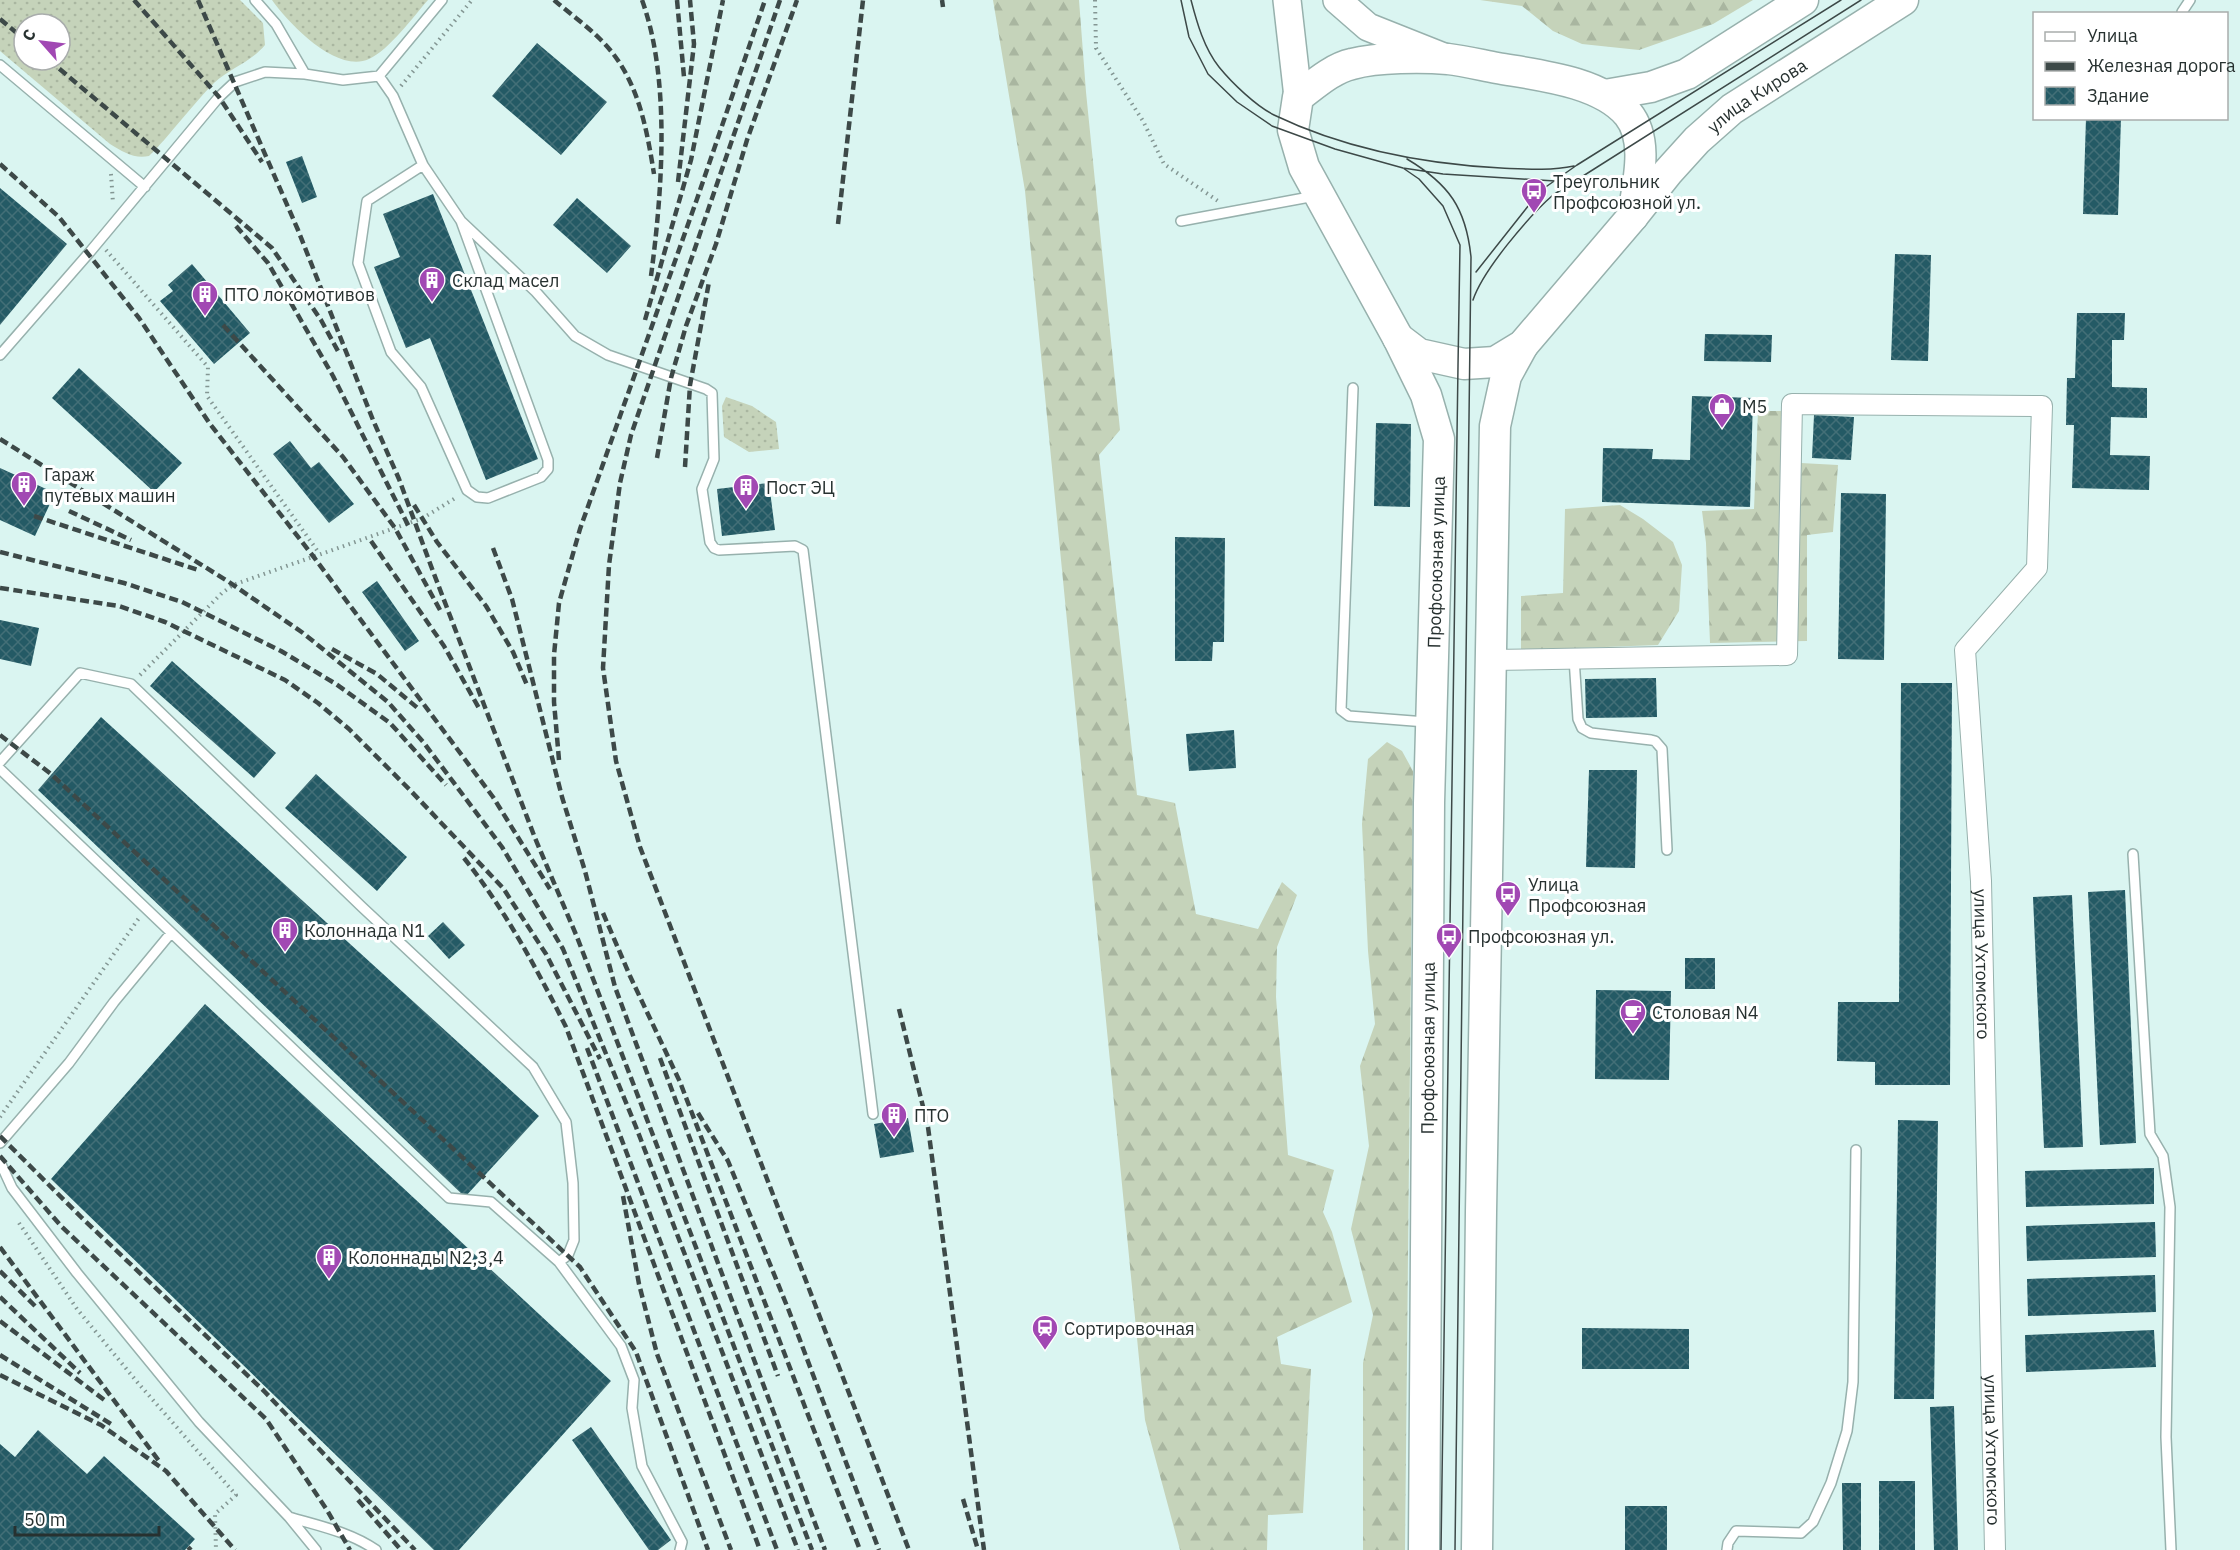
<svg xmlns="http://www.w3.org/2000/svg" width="2240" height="1550" font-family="'IBM Plex Sans',sans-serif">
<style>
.grass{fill:url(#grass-dots);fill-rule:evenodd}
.forest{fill:url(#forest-firs)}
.building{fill:url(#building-cross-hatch)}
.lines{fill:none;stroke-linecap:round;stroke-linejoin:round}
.lane-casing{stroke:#97b1ad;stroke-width:12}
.street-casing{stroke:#97b1ad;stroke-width:22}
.secondary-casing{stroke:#97b1ad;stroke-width:30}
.primary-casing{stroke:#97b1ad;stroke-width:33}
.path{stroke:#839693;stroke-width:4;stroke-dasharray:1.5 4.5;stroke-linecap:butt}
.lane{stroke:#fff;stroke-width:9}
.street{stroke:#fff;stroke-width:20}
.secondary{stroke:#fff;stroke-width:27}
.primary{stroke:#fff;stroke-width:30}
.tram{stroke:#3d4948;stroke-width:1.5}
.rail{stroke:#3d4948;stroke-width:4.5;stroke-dasharray:9 4.5;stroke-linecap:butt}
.labels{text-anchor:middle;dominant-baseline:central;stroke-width:6;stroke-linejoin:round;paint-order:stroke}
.street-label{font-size:18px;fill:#273130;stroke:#fff}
.poi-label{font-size:18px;fill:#273130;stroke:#fff;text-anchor:start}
</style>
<defs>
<pattern id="grass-dots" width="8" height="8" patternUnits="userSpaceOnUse" patternTransform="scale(1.5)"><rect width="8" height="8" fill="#c5d3ba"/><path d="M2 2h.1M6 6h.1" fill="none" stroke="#a9b6a0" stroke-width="1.8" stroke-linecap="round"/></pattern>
<pattern id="forest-firs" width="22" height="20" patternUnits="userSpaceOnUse" patternTransform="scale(1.5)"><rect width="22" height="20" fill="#c5d3ba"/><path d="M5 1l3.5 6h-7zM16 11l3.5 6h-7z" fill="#a9b6a0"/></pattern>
<pattern id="building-cross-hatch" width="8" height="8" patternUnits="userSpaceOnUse" patternTransform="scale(1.5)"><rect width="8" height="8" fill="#245a65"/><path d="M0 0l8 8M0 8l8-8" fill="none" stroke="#436f77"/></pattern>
</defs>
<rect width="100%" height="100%" fill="#daf5f1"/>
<path class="grass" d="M0,0H240L263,23L265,45C251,62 230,68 214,83C191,106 172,133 149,156C134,159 123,152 110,144L0,51ZM24,24H60V60H24Z
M272,0H428C413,17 389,50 369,59C337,74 289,24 272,0Z
M726,397L752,406L776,422L779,449L749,452L724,437L722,406Z"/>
<path class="forest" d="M993,0H1079L1086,92L1120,430L1099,455L1137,795L1175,803L1196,914L1258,929L1282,882L1297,895L1277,947L1276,997L1288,1155L1334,1170L1323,1212L1332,1232L1352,1302L1277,1337L1281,1364L1311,1369L1303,1513L1268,1515L1267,1550H1180L1145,1420L1025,191Z
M1480,0H1753L1713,24L1639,50L1582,44L1553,31L1522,6Z
M1758,411H1785L1782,462L1838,465L1833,532L1807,535V641L1710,643L1706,543L1702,511L1754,509Z
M1620,505L1643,519L1673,542L1682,565L1679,611L1658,645L1521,650V596L1563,593L1565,509Z
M1387,742L1402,751L1413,771L1405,1550H1363V1363L1373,1315L1351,1229L1369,1146L1360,1066L1375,1024L1368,951L1362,824L1368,759Z"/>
<path class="building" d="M537,43L607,102L561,155L492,96Z
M2086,118H2121L2118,215L2083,214Z
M302,156L317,197L302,203L286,162Z
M0,188L67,244L0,325Z
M433,194L538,459L486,480L430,338L406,348L374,267L400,257L383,214Z
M577,198L631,246L607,273L553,225Z
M1895,254L1931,255L1928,361L1891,360Z
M192,264L250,333L214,364L160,301L173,291L168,285Z
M2077,313H2125L2124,340H2112V387L2147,388V418L2111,417L2110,455L2150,456L2149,490L2072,488L2074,425H2066L2067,378H2075Z
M1705,334L1772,335L1771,362L1704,361Z
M79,368L182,463L154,492L52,398Z
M1692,396L1753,398L1750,507L1602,502L1603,448L1653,449L1652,459L1690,460Z
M1814,415L1854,417L1851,460L1812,458Z
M1376,423L1411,424L1410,507L1374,506Z
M290,441L311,468L319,462L354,504L329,523L273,454Z
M0,468L55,493L35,536L0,520Z
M769,483L775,530L722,536L717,489Z
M1841,493L1886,494L1884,660L1838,659Z
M1175,537L1225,538L1224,642H1213L1212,661H1175Z
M377,581L419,641L405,651L362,592Z
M0,620L39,628L31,666L0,659Z
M172,661L276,753L254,778L150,686Z
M1656,678L1657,717L1586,718L1585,679Z
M1901,683H1952L1950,1085H1875V1062L1837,1061L1838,1002H1899Z
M101,717L539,1116L465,1197L38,790Z
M1234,730L1236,768L1189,771L1186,734Z
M1589,770H1637L1635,868L1586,867Z
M316,774L407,857L377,891L285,808Z
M2125,890L2136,1143L2100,1145L2088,892Z
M2072,895L2083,1147L2044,1148L2033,897Z
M443,922L465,945L449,959L428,936Z
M1685,958H1715V989H1685Z
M1596,990L1671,991L1669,1080L1595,1079Z
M205,1004L611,1381L459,1550H434L51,1179Z
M908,1118L914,1152L880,1158L874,1124Z
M1898,1120L1938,1121L1934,1399H1894Z
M2154,1168V1204L2026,1207L2025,1171Z
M2155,1222L2156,1257L2027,1261L2026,1226Z
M2155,1275L2156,1312L2028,1316L2027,1279Z
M1582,1328L1689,1329V1369H1582Z
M2154,1330L2156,1367L2026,1372L2025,1335Z
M1954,1406L1958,1550H1934L1930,1407Z
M591,1427L671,1540L658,1550H649L572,1440Z
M38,1430L87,1474L104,1456L195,1539L185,1550H0V1444L15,1457Z
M1879,1481H1915V1550H1879Z
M1842,1483H1861V1550H1843Z
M1625,1506H1667V1550H1625Z"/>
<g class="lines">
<g class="lane-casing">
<path id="lane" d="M255,0L276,24L305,74
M2182,12L2190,0
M0,65L145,187
M379,76L393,96L423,165L367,201L358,263L391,352L421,387L467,490L477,497L488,498L541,477L548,469V460L461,221L423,165
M461,221L536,292L575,336L608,355L706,389L712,393L714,459L702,489L710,542L714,548L719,550L795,546L803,550L873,1114
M1181,221L1315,196
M0,355L89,253L219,97L235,82L265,72L305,74L343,80L379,76L442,0
M1353,388L1341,710L1349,716L1426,722
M1574,658L1578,719L1582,728L1591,733L1651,740L1655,741L1662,749L1667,850
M0,762L80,673L131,684L362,907L533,1067L566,1122L573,1183L574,1240L568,1255L559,1262
M0,769L449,1198L491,1202L559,1262L621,1346L634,1380L632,1408L642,1466L682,1542L680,1550
M2133,854L2150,1134L2163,1156L2170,1207L2166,1437L2171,1550
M0,1143L69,1063L114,1002L171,933
M0,1162L12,1188L77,1273L199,1422L289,1517L316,1550
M289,1517C319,1526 350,1532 376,1550
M1727,1550L1728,1543L1736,1531L1801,1533L1813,1522L1831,1483L1847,1431L1853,1382L1856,1150"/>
</g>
<g class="street-casing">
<g id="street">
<path id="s1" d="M1490,660L1787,655L1792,404L2042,406L2037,568L1965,650L1981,881L1995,1550"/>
</g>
</g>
<g class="secondary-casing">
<path id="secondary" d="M1287,0L1298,97
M1337,0L1368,27L1441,56"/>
</g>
<g class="primary-casing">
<g id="primary">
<path d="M1605,95L1651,87L1687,74L1803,0"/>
<path id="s2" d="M1398,338L1419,354L1464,364L1495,362L1523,345L1633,216L1668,172L1697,140L1732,109L1903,0"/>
<path id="s3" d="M1424,1550L1429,803L1439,439L1426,395L1398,338L1304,167L1293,130L1298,97C1314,85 1333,68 1352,64C1378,57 1422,57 1448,59C1464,61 1481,65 1497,68C1537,75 1600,81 1628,114C1650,141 1637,185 1633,216"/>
<path d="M1477,1550L1481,1212L1495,426L1506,376L1523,345"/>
</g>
</g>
<path class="path" d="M1095,0L1096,48L1143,121L1164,164L1218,201
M401,86L472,0
M111,174L113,203
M106,250L208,367L207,396L319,553
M140,675L222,593L233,585L423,518L457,497
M0,1117L139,918
M19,1223L77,1309L138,1383L236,1495L215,1514L216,1550"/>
<use href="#lane" class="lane"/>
<use href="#street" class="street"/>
<use href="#secondary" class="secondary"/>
<use href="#primary" class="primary"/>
<path class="tram" d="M1181,0L1189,37L1208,74L1237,102L1272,126L1335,149L1403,168L1443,174L1555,181
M1191,0C1197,23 1204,48 1219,67C1232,83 1256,106 1274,115C1345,149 1423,164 1501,168C1525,169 1550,171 1574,166
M1407,159C1449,184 1466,208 1471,257L1455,1550
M1403,168L1419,179L1443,206L1460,245L1458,366L1441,1550
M1476,272L1540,191L1577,165L1841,0
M1473,300C1483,270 1529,216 1553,195L1861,0"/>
<path class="rail" d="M134,0L219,97L262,162
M198,0L298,230L373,420L399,479L431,566L535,838L577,937L812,1550
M554,0C569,13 586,25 600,39C637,75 646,124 654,174
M642,0C671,80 662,193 651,276
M677,0L684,77
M780,0L631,435L620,483L609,565L603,668L616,761L640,847L909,1550
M942,0L943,7
M0,19L24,39
M49,60L272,248L321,320L339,353
M0,164L59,217L139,318L210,424L313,556L493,797L550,889
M678,182L694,44L690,0
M838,224L863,0
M236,226L268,263L333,376L409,527
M645,320L691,160L723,0
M223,325L343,457L395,528L440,610
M0,439L229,582L303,633L388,702L424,743L502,847L563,949L636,1127L798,1550
M657,458L671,378L686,326L716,244L747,140L797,0
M685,467L690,385L709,282
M414,505L437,542L486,606L513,652L527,685
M69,511L131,540
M34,516L198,570
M371,541L444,646L480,710
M493,548L512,599L562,797L585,871L615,987L825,1550
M0,552L124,583L182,602L281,651L336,684L390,723L446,785
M0,588L119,606L165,622L285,680L318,703L349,729L410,790L503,888L546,954L600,1059
M332,649L377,674L420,710
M0,735L51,774L580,1267L636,1352L708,1550
M559,760L554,702V655L559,603L580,529L697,199L765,0
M464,858C505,910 536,967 566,1027L760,1550
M603,913L630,976L680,1082L860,1550
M899,1009L928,1127L984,1550
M587,1048L777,1550
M660,1058L778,1376
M698,1113L728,1161L789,1311L879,1550
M0,1136L82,1218L264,1391L415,1550
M0,1156L61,1226L266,1419L327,1510L350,1550
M623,1196L639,1284L657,1354L731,1550
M0,1247L159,1461
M0,1271L38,1309
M0,1297L80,1373
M0,1321L107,1402
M0,1355L111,1424
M0,1375L101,1425L166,1471L235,1550
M963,1499L978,1550
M358,1500L401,1550
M188,1547L191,1550"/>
</g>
<defs>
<g id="bus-pin" transform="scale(1.35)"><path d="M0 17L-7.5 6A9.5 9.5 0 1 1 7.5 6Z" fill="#a148b3" stroke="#fff"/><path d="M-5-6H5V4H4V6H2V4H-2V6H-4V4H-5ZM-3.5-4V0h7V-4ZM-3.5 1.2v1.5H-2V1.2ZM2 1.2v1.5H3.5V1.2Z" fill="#fff"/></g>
<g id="building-pin" transform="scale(1.35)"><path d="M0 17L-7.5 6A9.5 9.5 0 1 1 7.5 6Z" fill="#a148b3" stroke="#fff"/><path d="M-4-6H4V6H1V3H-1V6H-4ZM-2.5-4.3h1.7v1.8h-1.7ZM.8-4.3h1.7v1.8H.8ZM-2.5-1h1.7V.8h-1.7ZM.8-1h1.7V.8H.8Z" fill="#fff"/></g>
<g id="shop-pin" transform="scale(1.35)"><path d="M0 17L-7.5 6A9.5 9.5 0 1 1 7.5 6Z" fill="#a148b3" stroke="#fff"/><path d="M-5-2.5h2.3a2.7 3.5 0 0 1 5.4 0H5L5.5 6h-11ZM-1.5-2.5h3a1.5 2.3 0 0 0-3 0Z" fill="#fff"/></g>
<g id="cafe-pin" transform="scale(1.35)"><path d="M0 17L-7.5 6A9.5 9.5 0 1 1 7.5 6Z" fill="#a148b3" stroke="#fff"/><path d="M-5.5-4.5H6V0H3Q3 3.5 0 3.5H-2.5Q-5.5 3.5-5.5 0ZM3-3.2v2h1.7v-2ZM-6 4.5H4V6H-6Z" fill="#fff"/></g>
<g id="station-pin" transform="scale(1.35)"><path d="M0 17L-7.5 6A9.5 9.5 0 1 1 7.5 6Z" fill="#a148b3" stroke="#fff"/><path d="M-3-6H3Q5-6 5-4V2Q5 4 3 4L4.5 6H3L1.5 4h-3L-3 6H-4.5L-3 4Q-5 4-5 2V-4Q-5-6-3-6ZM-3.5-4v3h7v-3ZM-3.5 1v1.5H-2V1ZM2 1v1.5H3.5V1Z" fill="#fff"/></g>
</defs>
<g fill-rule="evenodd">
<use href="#bus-pin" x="1534" y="191"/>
<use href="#building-pin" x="432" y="280"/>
<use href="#building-pin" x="205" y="294"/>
<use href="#shop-pin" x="1722" y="406"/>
<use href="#building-pin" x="24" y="484"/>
<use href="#building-pin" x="746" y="487"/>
<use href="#bus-pin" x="1508" y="894"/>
<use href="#building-pin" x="285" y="930"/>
<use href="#bus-pin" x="1449" y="936"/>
<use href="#cafe-pin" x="1633" y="1012"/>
<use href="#building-pin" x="894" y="1115"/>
<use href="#building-pin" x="329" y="1257"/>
<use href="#station-pin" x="1045" y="1328"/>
</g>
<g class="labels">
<g class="street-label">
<text stroke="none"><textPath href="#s2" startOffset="480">улица Кирова</textPath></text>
<text stroke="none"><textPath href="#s3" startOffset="988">Профсоюзная улица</textPath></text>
<text stroke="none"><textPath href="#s1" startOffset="1384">улица Ухтомского</textPath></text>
<text stroke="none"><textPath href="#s3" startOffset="502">Профсоюзная улица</textPath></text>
<text stroke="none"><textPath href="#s1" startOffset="1870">улица Ухтомского</textPath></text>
</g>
<g class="poi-label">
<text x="1553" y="181">Треугольник<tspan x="1553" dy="21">Профсоюзной ул.</tspan></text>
<text x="452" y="280">Склад масел</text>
<text x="224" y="294">ПТО локомотивов</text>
<text x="1742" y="406">М5</text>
<text x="44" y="474">Гараж<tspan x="44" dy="21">путевых машин</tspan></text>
<text x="766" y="487">Пост ЭЦ</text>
<text x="1528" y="884">Улица<tspan x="1528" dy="21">Профсоюзная</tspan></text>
<text x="304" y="930">Колоннада N1</text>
<text x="1468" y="936">Профсоюзная ул.</text>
<text x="1652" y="1012">Столовая N4</text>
<text x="914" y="1115">ПТО</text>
<text x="348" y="1257">Колоннады N2,3,4</text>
<text x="1064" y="1328">Сортировочная</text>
</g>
</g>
<rect x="2033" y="12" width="195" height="108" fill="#ffffff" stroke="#a9adac" stroke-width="1.5"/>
<rect x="2045" y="32" width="30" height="9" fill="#ffffff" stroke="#a9adac" stroke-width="1.5"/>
<text x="2087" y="42" font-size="18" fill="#273130">Улица</text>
<rect x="2045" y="62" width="30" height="9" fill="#3d4948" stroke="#a9adac" stroke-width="1.5"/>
<text x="2087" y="72" font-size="18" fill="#273130">Железная дорога</text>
<rect x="2045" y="87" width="30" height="18" fill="url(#building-cross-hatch)" stroke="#a9adac" stroke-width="1.5"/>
<text x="2087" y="102" font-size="18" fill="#273130">Здание</text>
<g transform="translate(42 42) rotate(298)"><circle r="28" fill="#ffffff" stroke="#a9adac" stroke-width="1.5"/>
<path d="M0-4.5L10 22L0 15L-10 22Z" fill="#a148b3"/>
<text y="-9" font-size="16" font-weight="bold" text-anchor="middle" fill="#273130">С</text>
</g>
<path d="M15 1526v9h144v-9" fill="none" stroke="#273130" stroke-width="3"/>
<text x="24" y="1526" font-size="18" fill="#273130" stroke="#ffffff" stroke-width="4.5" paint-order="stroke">50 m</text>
</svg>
